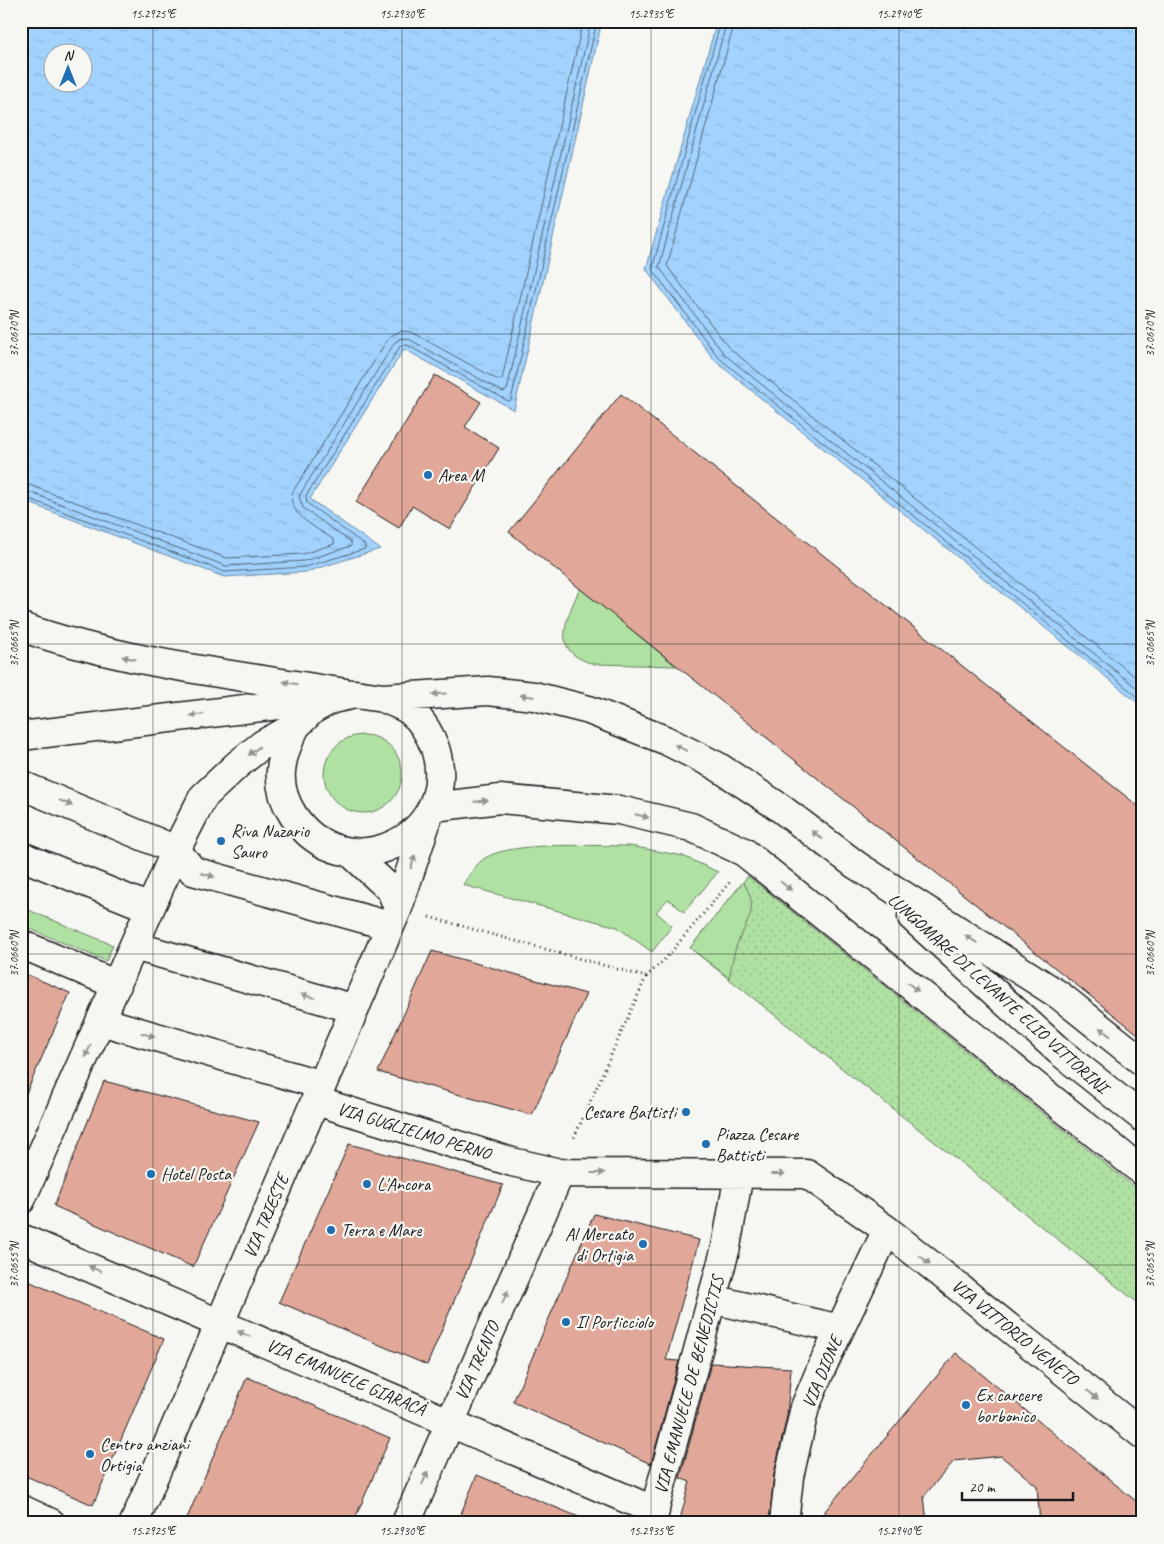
<svg xmlns="http://www.w3.org/2000/svg" width="1164" height="1544" font-family="Caveat,sans-serif">
<style>
.grass{fill:url(#grass-dots);stroke:#667e5f}
.green{fill:#afe1a2;stroke:#667e5f}
.water{fill:url(#water-ripples);stroke:#6c8aa4;fill-rule:evenodd}
.lines{fill:none;stroke-linecap:round;stroke-linejoin:round}
.shore{stroke:#516576;stroke-width:1}
.building{fill:#e1a89a;stroke:#1c1c1c}
.minor-casing{stroke:#1c1c1c;stroke-width:31}
.path{stroke:#1c1c1c;stroke-width:3;stroke-dasharray:1 4;stroke-linecap:butt}
.minor{stroke:#f6f6f2;stroke-width:28}
.oneway{fill:#949492}
.ticks{fill:none;stroke:#1c1c1c;stroke-width:1;stroke-opacity:0.45}
.poi-dot{fill:#1f6fb2;stroke:#f6f6f2;stroke-width:2}
.labels{text-anchor:middle;dominant-baseline:central;stroke-width:4.5;stroke-linejoin:round;paint-order:stroke}
.poi-label{font-size:18px;fill:#1c1c1c;stroke:#f6f6f2;text-anchor:start}
.street-label{font-size:18px;fill:#1c1c1c;stroke:#f6f6f2}
.neatline{fill:none;stroke:#1c1c1c;stroke-width:2}
.ticks-label{font-size:12px;text-anchor:middle;fill:#1c1c1c}
</style>
<defs>
<pattern id="grass-dots" width="8" height="8" patternUnits="userSpaceOnUse" patternTransform="scale(1.25)"><rect width="8" height="8" fill="#afe1a2"/><path d="M2 2h.1M6 6h.1" fill="none" stroke="#96c08b" stroke-width="1.8" stroke-linecap="round"/></pattern>
<pattern id="water-ripples" width="26" height="14" patternUnits="userSpaceOnUse" patternTransform="scale(1.25)"><rect width="26" height="14" fill="#a1d3fe"/><path d="M2 4q2-2 4 0t4 0M15 11q2-2 4 0t4 0" fill="none" stroke="#8ab5d9"/></pattern>
</defs>
<rect width="100%" height="100%" fill="#f6f6f2"/>
<filter id="ink" filterUnits="userSpaceOnUse"><feTurbulence type="fractalNoise" baseFrequency=".02" numOctaves="2"/><feDisplacementMap in="SourceGraphic" scale="10" xChannelSelector="R" yChannelSelector="G"/><feConvolveMatrix kernelMatrix="1 2 1 2 8 2 1 2 1" color-interpolation-filters="sRGB"/></filter>
<g filter="url(#ink)">
<path class="grass" d="M748,876L1143,1194V1307L690,948Z"/>
<path class="green" d="M580,588L676,666L595,664C548,653 566,620 580,588Z
M324 774a39 39 0 1 1 78 0a39 39 0 1 1-78 0Z
M630,846L683,856L718,872L684,912L668,899L656,912L672,926L652,952L617,927L463,885C469,875 475,865 485,858C512,841 595,846 630,846Z
M743,882C761,909 746,921 736,947C733,957 731,968 729,978L690,948Z
M21,907L113,945L106,961L21,925Z"/>
<path class="water" d="M21,21H602L514,410L404,349L310,499L380,549L306,572L224,577L21,500ZM52,52H82V82H52Z
M717,21H1143V707L715,361L646,269Z"/>
<g class="lines">
<path class="shore" d="M721,21L652,269L719,358L1143,701
M727,21L659,267L724,354L1143,693
M735,21L667,266L729,348L1143,683
M21,482L227,558L303,554L334,544V540C319,529 287,515 292,493L390,336L401,331L411,332L498,380L502,379L583,21
M21,489L226,566L304,561L351,546V542L303,508L299,496L395,342L402,338L409,339L503,392L507,390L591,21
M21,496L225,572L305,567L365,549V545L307,503L306,496L401,345H407L508,401L511,400L597,21"/>
</g>
<path class="building" d="M435,375L481,402L465,427L499,448L450,529L412,506L399,528L356,502Z
M621,394L1143,810V1038L509,532Z
M432,951L586,994L532,1115L378,1072Z
M21,972L70,993L21,1105Z
M104,1081L259,1122L193,1267L54,1206Z
M349,1144L503,1185L427,1365L279,1302Z
M594,1214L699,1240L666,1360L679,1361L651,1464L513,1402Z
M21,1278L164,1339L93,1505L21,1474Z
M956,1353L1143,1507V1523H1040L1037,1486L1001,1456L954,1461L924,1496L927,1523H815Z
M711,1363L791,1368L787,1416L774,1474L769,1523H679L690,1482L680,1478Z
M247,1377L390,1438L353,1523H185Z
M477,1475L591,1522V1523H457Z"/>
<g class="lines">
<g class="minor-casing">
<path id="minor" d="M21,627C127,664 240,675 351,694
M296,726C280,757 273,784 293,815C344,893 463,838 435,748C430,735 422,720 410,711C402,705 391,702 383,698
M21,736L328,699
M21,785L176,850L193,871L390,926
M433,807L500,799L619,810L691,827L744,852L1143,1172
M351,853L391,890L398,908
M21,856L150,908
M912,917L1059,1051L1143,1118
M21,944L117,985
M134,946L355,1009
M101,1021L322,1085
M316,1101L512,1162L560,1173
M21,1200L176,850L203,797L237,765L263,744L296,726L312,710L332,699L355,694L383,698L488,691L534,696L589,710L665,740L717,766L779,807L856,865L1059,995L1143,1062
M21,1238L655,1511
M712,1299L840,1329
M21,1509L51,1523
M134,1523L398,908L428,817
M406,1523L560,1173L807,1174L887,1230L1143,1435
M651,1523L726,1247L739,1174
M784,1523L789,1477L805,1407L821,1369L887,1230"/>
</g>
<path class="path" d="M429,917L646,977L573,1140
M646,977L666,958L730,882"/>
<use href="#minor" class="minor"/>
</g>
<defs><path id="oneway-solid" d="M-6-.8H1V-3.2L6.5 0L1 3.2V.8H-6Z" transform="scale(1.25)"/></defs>
<g class="oneway">
<use href="#oneway-solid" transform="translate(129 658) rotate(-168)"/>
<use href="#oneway-solid" transform="translate(290 683) rotate(-170)"/>
<use href="#oneway-solid" transform="translate(439 694) rotate(177)"/>
<use href="#oneway-solid" transform="translate(527 696) rotate(-173)"/>
<use href="#oneway-solid" transform="translate(197 715) rotate(173)"/>
<use href="#oneway-solid" transform="translate(681 748) rotate(-153)"/>
<use href="#oneway-solid" transform="translate(254 751) rotate(142)"/>
<use href="#oneway-solid" transform="translate(481 801) rotate(-7)"/>
<use href="#oneway-solid" transform="translate(66 803) rotate(23)"/>
<use href="#oneway-solid" transform="translate(642 816) rotate(14)"/>
<use href="#oneway-solid" transform="translate(817 835) rotate(-143)"/>
<use href="#oneway-solid" transform="translate(413 862) rotate(-72)"/>
<use href="#oneway-solid" transform="translate(208 875) rotate(16)"/>
<use href="#oneway-solid" transform="translate(786 886) rotate(39)"/>
<use href="#oneway-solid" transform="translate(971 939) rotate(-147)"/>
<use href="#oneway-solid" transform="translate(913 987) rotate(39)"/>
<use href="#oneway-solid" transform="translate(308 996) rotate(-164)"/>
<use href="#oneway-solid" transform="translate(1105 1032) rotate(-142)"/>
<use href="#oneway-solid" transform="translate(148 1035) rotate(16)"/>
<use href="#oneway-solid" transform="translate(88 1051) rotate(114)"/>
<use href="#oneway-solid" transform="translate(598 1173)"/>
<use href="#oneway-solid" transform="translate(778 1174)"/>
<use href="#oneway-solid" transform="translate(925 1260) rotate(39)"/>
<use href="#oneway-solid" transform="translate(95 1269) rotate(-157)"/>
<use href="#oneway-solid" transform="translate(505 1297) rotate(-66)"/>
<use href="#oneway-solid" transform="translate(244 1334) rotate(-156)"/>
<use href="#oneway-solid" transform="translate(1093 1395) rotate(39)"/>
<use href="#oneway-solid" transform="translate(425 1478) rotate(-66)"/>
</g>
</g>
<path class="ticks" d="M153,21V1523M402,21V1523M651,21V1523M899,21V1523M21,24H1143M21,334H1143M21,644H1143M21,954H1143M21,1265H1143"/>
<g class="poi-dot">
<circle cx="428" cy="475" r="5"/>
<circle cx="221" cy="841" r="5"/>
<circle cx="686" cy="1112" r="5"/>
<circle cx="706" cy="1144" r="5"/>
<circle cx="151" cy="1174" r="5"/>
<circle cx="367" cy="1184" r="5"/>
<circle cx="331" cy="1230" r="5"/>
<circle cx="643" cy="1244" r="5"/>
<circle cx="566" cy="1322" r="5"/>
<circle cx="966" cy="1405" r="5"/>
<circle cx="90" cy="1454" r="5"/>
</g>
<g class="labels">
<g class="poi-label">
<text x="438" y="475">Area M</text>
<text x="231" y="831">Riva Nazario<tspan x="231" dy="21">Sauro</tspan></text>
<text x="676" y="1112" text-anchor="end">Cesare Battisti</text>
<text x="716" y="1134">Piazza Cesare<tspan x="716" dy="21">Battisti</tspan></text>
<text x="161" y="1174">Hotel Posta</text>
<text x="377" y="1184">L'Ancora</text>
<text x="341" y="1230">Terra e Mare</text>
<text x="633" y="1234" text-anchor="end">Al Mercato<tspan x="633" dy="21">di Ortigia</tspan></text>
<text x="576" y="1322">Il Porticciolo</text>
<text x="976" y="1395">Ex carcere<tspan x="976" dy="21">borbonico</tspan></text>
<text x="100" y="1444">Centro anziani<tspan x="100" dy="21">Ortigia</tspan></text>
</g>
<g class="street-label">
<text transform="translate(998 993) rotate(42)">LUNGOMARE DI LEVANTE ELIO VITTORINI</text>
<text transform="translate(414 1131) rotate(17)">VIA GUGLIELMO PERNO</text>
<text transform="translate(266 1216) rotate(-67)">VIA TRIESTE</text>
<text transform="translate(1015 1332) rotate(39)">VIA VITTORIO VENETO</text>
<text transform="translate(477 1361) rotate(-66)">VIA TRENTO</text>
<text transform="translate(822 1372) rotate(-67)">VIA DIONE</text>
<text transform="translate(346 1377) rotate(23)">VIA EMANUELE GIARACÀ</text>
<text transform="translate(689 1385) rotate(-75)">VIA EMANUELE DE BENEDICTIS</text>
</g>
</g>
<rect width="1164" height="1544" fill="none" stroke="#f6f6f2" stroke-width="55"/>
<g transform="translate(68 68)"><circle r="24" fill="#f6f6f2" stroke="#9f9f9c"/>
<path d="M0-4L9 19L0 12L-9 19Z" fill="#1f6fb2"/>
<text y="-8" font-size="14" font-weight="bold" text-anchor="middle" fill="#1c1c1c">N</text>
</g>
<path d="M962 1492v8h111v-8" fill="none" stroke="#1c1c1c" stroke-width="2.5"/>
<text x="969" y="1492" font-size="15" fill="#1c1c1c" stroke="#f6f6f2" stroke-width="4" paint-order="stroke">20 m</text>
<rect x="28" y="28" width="1108" height="1488" class="neatline"/>
<g class="ticks-label">
<text x="153" y="18">15.2925°E</text>
<text x="402" y="18">15.2930°E</text>
<text x="651" y="18">15.2935°E</text>
<text x="899" y="18">15.2940°E</text>
<text transform="translate(14 334) rotate(-90)" y="4">37.0670°N</text>
<text transform="translate(1150 334) rotate(-90)" y="4">37.0670°N</text>
<text transform="translate(14 644) rotate(-90)" y="4">37.0665°N</text>
<text transform="translate(1150 644) rotate(-90)" y="4">37.0665°N</text>
<text transform="translate(14 954) rotate(-90)" y="4">37.0660°N</text>
<text transform="translate(1150 954) rotate(-90)" y="4">37.0660°N</text>
<text transform="translate(14 1265) rotate(-90)" y="4">37.0655°N</text>
<text transform="translate(1150 1265) rotate(-90)" y="4">37.0655°N</text>
<text x="153" y="1535">15.2925°E</text>
<text x="402" y="1535">15.2930°E</text>
<text x="651" y="1535">15.2935°E</text>
<text x="899" y="1535">15.2940°E</text>
</g>
</svg>
